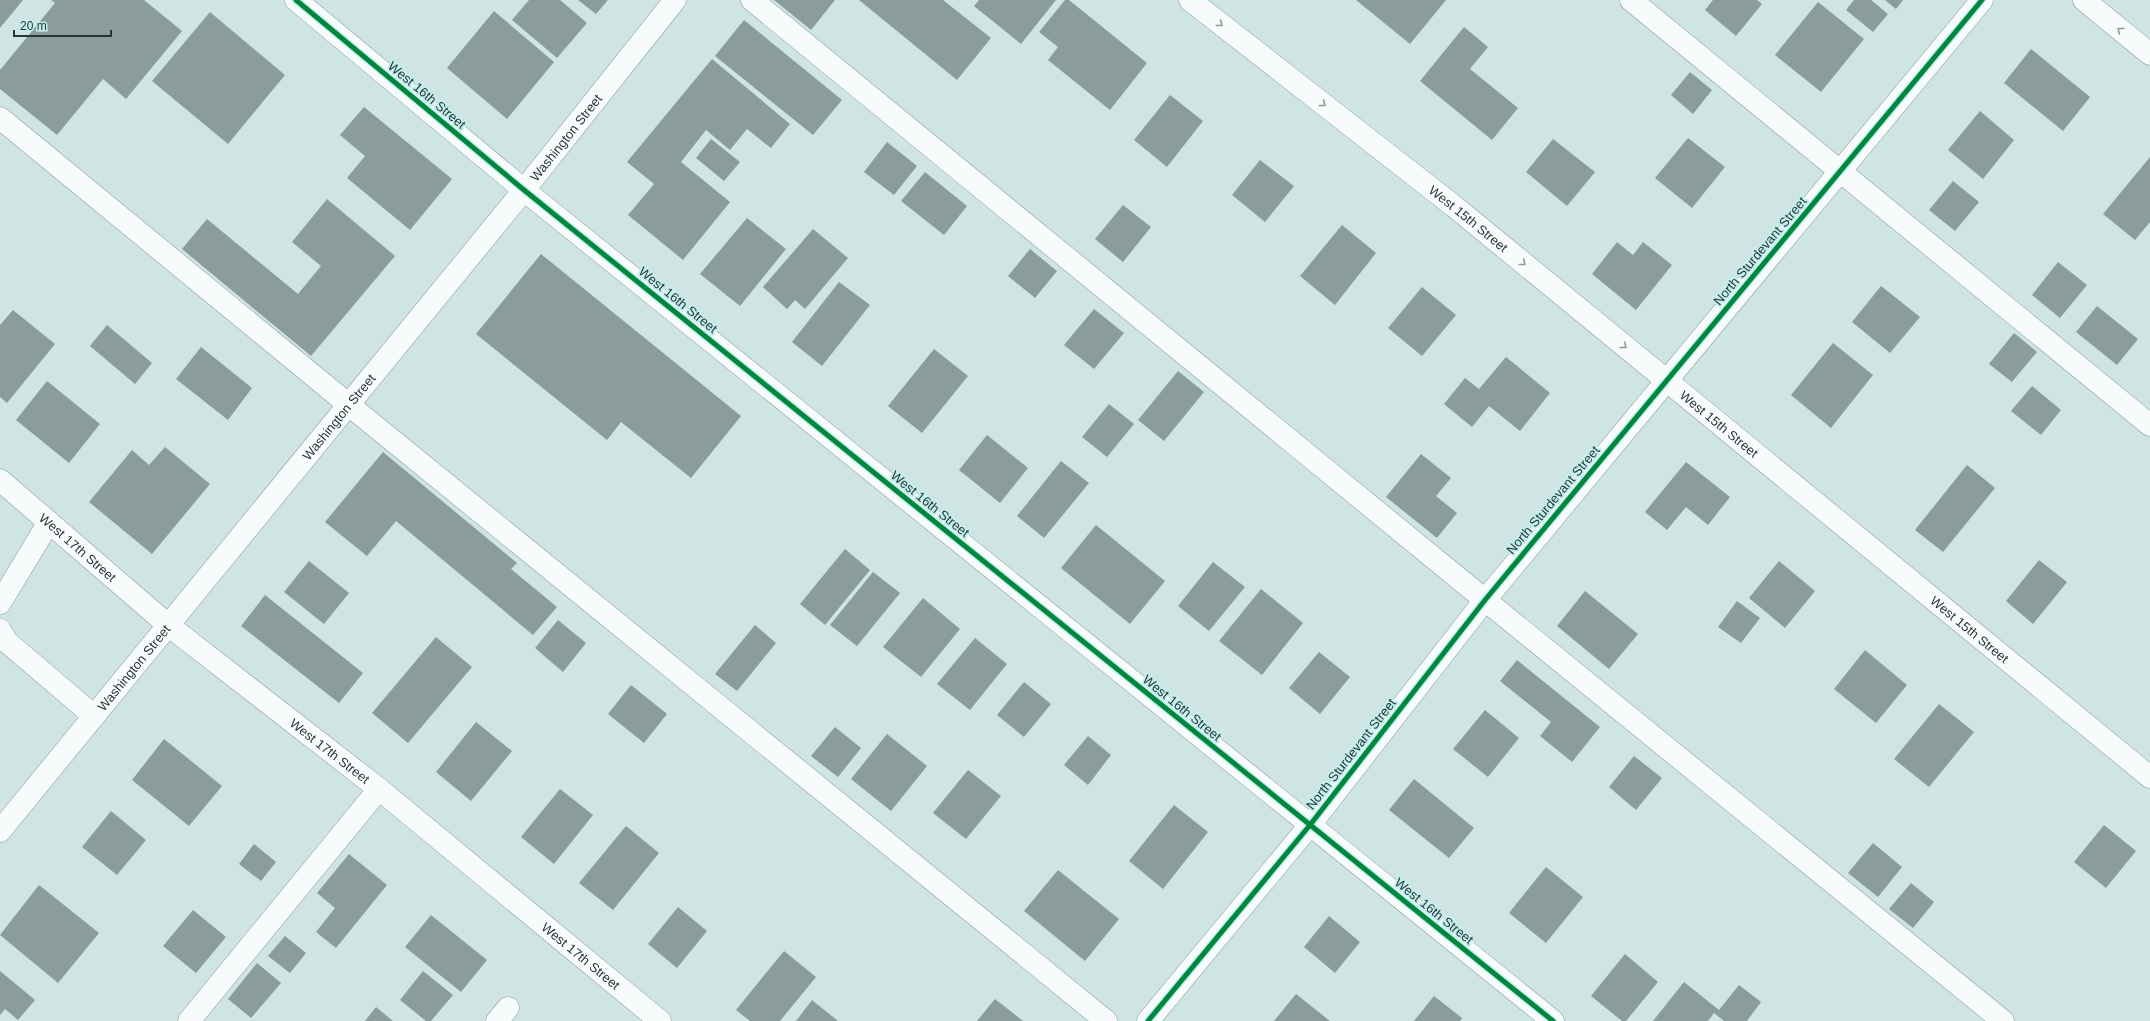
<svg xmlns="http://www.w3.org/2000/svg" width="2150" height="1021" font-family="Arial,sans-serif">
<style>
.building{fill:#8b9c9c}
.lines{fill:none;stroke-linecap:round;stroke-linejoin:round}
.minor-casing{stroke:#8a9b9b;stroke-width:23}
.minor{stroke:#f8fbfb;stroke-width:22}
.cycleway-casing{stroke:#c4efed;stroke-width:8}
.cycleway{stroke:#00873e;stroke-width:5}
.oneway{stroke:#8f9999}
.labels{text-anchor:middle;dominant-baseline:central;stroke-width:4;stroke-linejoin:round;paint-order:stroke}
.street-label{font-size:13px;fill:#263737;stroke:#c4efed}
</style>
<rect width="100%" height="100%" fill="#cee5e4"/>
<path class="building" d="M0,0H23L0,28Z
M51,0H144L182,31L126,99L103,79L57,135L0,89V70L55,3Z
M529,0H560L587,23L557,58L512,20Z
M578,0H608L596,14Z
M774,0H835L811,30Z
M859,0H943L991,38L957,80Z
M979,0H1056L1021,44L974,6Z
M1065,0H1069L1147,63L1110,110L1048,60L1058,47L1039,32Z
M1356,0H1446L1410,44Z
M1713,0H1757L1762,4L1736,36L1705,10Z
M1854,0H1871L1888,14L1873,32L1846,10Z
M1885,0H1903L1896,9Z
M1818,2L1864,39L1821,92L1775,55Z
M494,11L554,62L507,119L447,68Z
M210,12L285,75L228,144L152,81Z
M744,20L842,100L813,135L715,56Z
M1464,27L1488,47L1470,69L1518,108L1492,140L1420,81Z
M2031,49L2090,97L2063,131L2004,83Z
M712,59L790,124L771,148L747,129L730,150L706,130L681,162L730,202L683,260L628,215L654,184L627,162Z
M1690,72L1712,90L1693,114L1671,95Z
M1170,95L1203,121L1167,167L1134,140Z
M364,107L452,179L410,230L347,178L365,156L340,135Z
M1980,111L2014,140L1983,179L1948,150Z
M1688,138L1725,167L1692,208L1655,178Z
M711,139L740,162L724,181L696,158Z
M1553,139L1595,172L1567,206L1526,172Z
M887,142L917,166L894,195L864,172Z
M2150,157V222L2135,240L2103,214Z
M1260,160L1294,186L1265,222L1232,195Z
M925,172L967,206L944,235L901,201Z
M1953,181L1979,202L1955,231L1929,210Z
M327,199L395,256L311,356L182,249L207,219L298,294L321,266L292,242Z
M1123,205L1151,227L1123,262L1095,239Z
M747,218L786,249L740,306L700,274Z
M1342,225L1376,253L1335,305L1300,276Z
M813,229L848,258L805,309L795,300L787,309L763,287Z
M1617,242L1633,255L1643,242L1672,265L1636,310L1592,274Z
M1030,249L1057,271L1035,298L1008,276Z
M541,254L741,416L691,478L621,422L607,440L476,334Z
M2058,262L2087,285L2060,318L2032,295Z
M839,282L870,305L822,366L792,342Z
M1881,286L1920,317L1890,353L1852,322Z
M1422,287L1456,315L1422,356L1388,328Z
M2097,306L2138,339L2117,365L2076,332Z
M1094,309L1124,333L1094,369L1064,345Z
M13,310L55,344L7,403L0,397V325Z
M107,325L152,363L135,384L90,346Z
M2014,333L2037,352L2012,382L1989,364Z
M1833,343L1873,375L1831,428L1791,395Z
M201,347L252,388L228,420L176,379Z
M934,349L968,376L922,433L888,406Z
M1506,357L1550,393L1520,431L1489,406L1472,427L1444,404L1465,378L1479,389Z
M1178,371L1204,392L1164,441L1138,420Z
M47,381L100,424L69,463L16,420Z
M2032,386L2061,410L2041,435L2011,411Z
M1109,404L1134,424L1107,457L1082,437Z
M987,435L1028,468L1000,503L959,470Z
M165,447L210,484L152,554L89,502L132,450L149,465Z
M383,452L517,563L511,569L557,607L533,635L396,521L367,556L325,522Z
M1421,454L1451,478L1436,496L1457,513L1437,538L1386,497Z
M1061,461L1089,483L1044,538L1017,516Z
M1686,462L1730,497L1708,525L1686,507L1667,530L1645,512Z
M1967,465L1995,488L1943,552L1915,530Z
M1096,525L1165,581L1130,624L1061,568Z
M845,549L870,570L825,625L800,604Z
M2039,560L2067,582L2033,624L2006,601Z
M309,561L349,593L324,624L284,592Z
M1779,561L1815,591L1785,628L1749,598Z
M1213,562L1245,587L1209,631L1178,606Z
M873,572L900,593L857,646L830,625Z
M1261,589L1303,623L1262,675L1219,641Z
M1585,591L1638,634L1609,669L1557,626Z
M265,595L363,673L339,703L241,626Z
M923,598L960,629L921,677L883,647Z
M1737,601L1760,618L1741,643L1718,627Z
M558,620L586,643L563,672L535,648Z
M755,625L776,643L737,691L715,674Z
M436,637L472,667L408,743L372,713Z
M975,638L1007,664L970,710L937,684Z
M1865,650L1907,685L1876,723L1834,689Z
M1319,652L1350,677L1320,714L1289,688Z
M1517,660L1600,727L1572,762L1540,736L1551,722L1500,681Z
M1024,682L1051,704L1024,737L997,715Z
M631,685L667,714L644,743L608,714Z
M1939,704L1974,732L1929,787L1894,759Z
M1485,710L1519,738L1488,777L1453,749Z
M476,722L512,751L471,801L436,772Z
M835,727L861,748L838,777L811,756Z
M887,734L927,766L891,811L851,779Z
M1088,736L1111,755L1088,785L1064,765Z
M164,739L222,786L189,826L132,780Z
M1634,756L1662,778L1636,810L1609,787Z
M968,770L1001,796L966,839L933,813Z
M1414,779L1474,828L1449,858L1389,810Z
M560,789L593,815L554,864L521,837Z
M1174,805L1208,832L1163,889L1129,861Z
M111,811L146,840L117,875L82,847Z
M2104,825L2136,851L2106,888L2074,862Z
M626,826L659,853L613,910L579,883Z
M1873,843L1902,867L1878,897L1848,873Z
M254,844L276,862L261,881L239,864Z
M349,854L387,885L336,948L316,932L335,908L317,893Z
M1546,867L1583,897L1546,943L1509,913Z
M1058,870L1119,919L1085,961L1024,911Z
M1911,883L1934,902L1913,928L1889,909Z
M39,885L99,933L58,983L0,935Z
M678,907L707,931L677,968L648,944Z
M193,910L226,937L196,973L163,946Z
M431,915L487,960L461,992L405,947Z
M1329,916L1360,942L1335,973L1304,947Z
M285,936L306,953L290,973L268,956Z
M784,951L816,977L780,1021H750L736,1010Z
M1625,954L1658,982L1626,1021H1622L1591,996Z
M257,963L281,983L251,1018L228,999Z
M0,971L35,1000L18,1020L5,1009L0,1015Z
M423,971L453,995L431,1021H426L400,1000Z
M1684,982L1719,1010L1739,985L1761,1002L1747,1021H1724L1714,1013L1708,1021H1653Z
M1296,994L1330,1021H1274Z
M1434,996L1462,1018L1460,1021H1414Z
M995,999L1023,1021H977Z
M812,1000L838,1021H796Z
M376,1007L393,1021H365Z"/>
<g class="lines">
<g class="minor-casing">
<g id="minor">
<path d="M296,0L524,190L1553,1021"/>
<path d="M752,0L1485,600L2003,1021"/>
<path id="s1" d="M1190,0L1455,207L2150,777"/>
<path d="M1631,0L2150,425"/>
<path d="M2084,0L2150,54"/>
<path d="M0,118L349,405L1106,1021"/>
<path id="s2" d="M0,480L168,625L379,789L660,1021"/>
<path d="M0,603L49,522"/>
<path d="M0,630L7,642L94,716"/>
<path id="s3" d="M0,831L524,190L675,0"/>
<path d="M189,1021L379,789"/>
<path d="M497,1021L508,1008"/>
<path d="M1148,1021L1310,825L1485,600L1982,0"/>
</g>
</g>
<use href="#minor" class="minor"/>
<g class="cycleway-casing">
<path id="cycleway" d="M296,0L524,190L1553,1021
M1148,1021L1310,825L1485,600L1982,0"/>
</g>
<use href="#cycleway" class="cycleway"/>
</g>
<defs><path id="oneway-chevron" d="M-2-3.5L2.5 0L-2 3.5" fill="none" stroke-width="1.6" stroke-linecap="round" stroke-linejoin="round"/></defs>
<g class="oneway">
<use href="#oneway-chevron" transform="translate(1220 24) rotate(38)"/>
<use href="#oneway-chevron" transform="translate(2120 30) rotate(-141)"/>
<use href="#oneway-chevron" transform="translate(1323 104) rotate(38)"/>
<use href="#oneway-chevron" transform="translate(1523 263) rotate(39)"/>
<use href="#oneway-chevron" transform="translate(1624 346) rotate(39)"/>
</g>
<g class="labels">
<g class="street-label">
<text transform="translate(427 95) rotate(40)">West 16th Street</text>
<text stroke="none"><textPath href="#s3" startOffset="895">Washington Street</textPath></text>
<text stroke="none"><textPath href="#s1" startOffset="354">West 15th Street</textPath></text>
<text transform="translate(1760 251) rotate(-50)">North Sturdevant Street</text>
<text transform="translate(678 300) rotate(39)">West 16th Street</text>
<text stroke="none"><textPath href="#s3" startOffset="535">Washington Street</textPath></text>
<text stroke="none"><textPath href="#s1" startOffset="678">West 15th Street</textPath></text>
<text transform="translate(1553 500) rotate(-50)">North Sturdevant Street</text>
<text transform="translate(930 504) rotate(39)">West 16th Street</text>
<text stroke="none"><textPath href="#s2" startOffset="103">West 17th Street</textPath></text>
<text stroke="none"><textPath href="#s1" startOffset="1002">West 15th Street</textPath></text>
<text stroke="none"><textPath href="#s3" startOffset="211">Washington Street</textPath></text>
<text transform="translate(1182 708) rotate(39)">West 16th Street</text>
<text stroke="none"><textPath href="#s2" startOffset="427">West 17th Street</textPath></text>
<text transform="translate(1351 754) rotate(-52)">North Sturdevant Street</text>
<text transform="translate(1434 911) rotate(39)">West 16th Street</text>
<text stroke="none"><textPath href="#s2" startOffset="751">West 17th Street</textPath></text>
</g>
</g>
<path d="M14 30v6h97v-6" fill="none" stroke="#263737" stroke-width="2"/>
<text x="20" y="30" font-size="12" fill="#263737" stroke="#c4efed" stroke-width="3" paint-order="stroke">20 m</text>
</svg>
